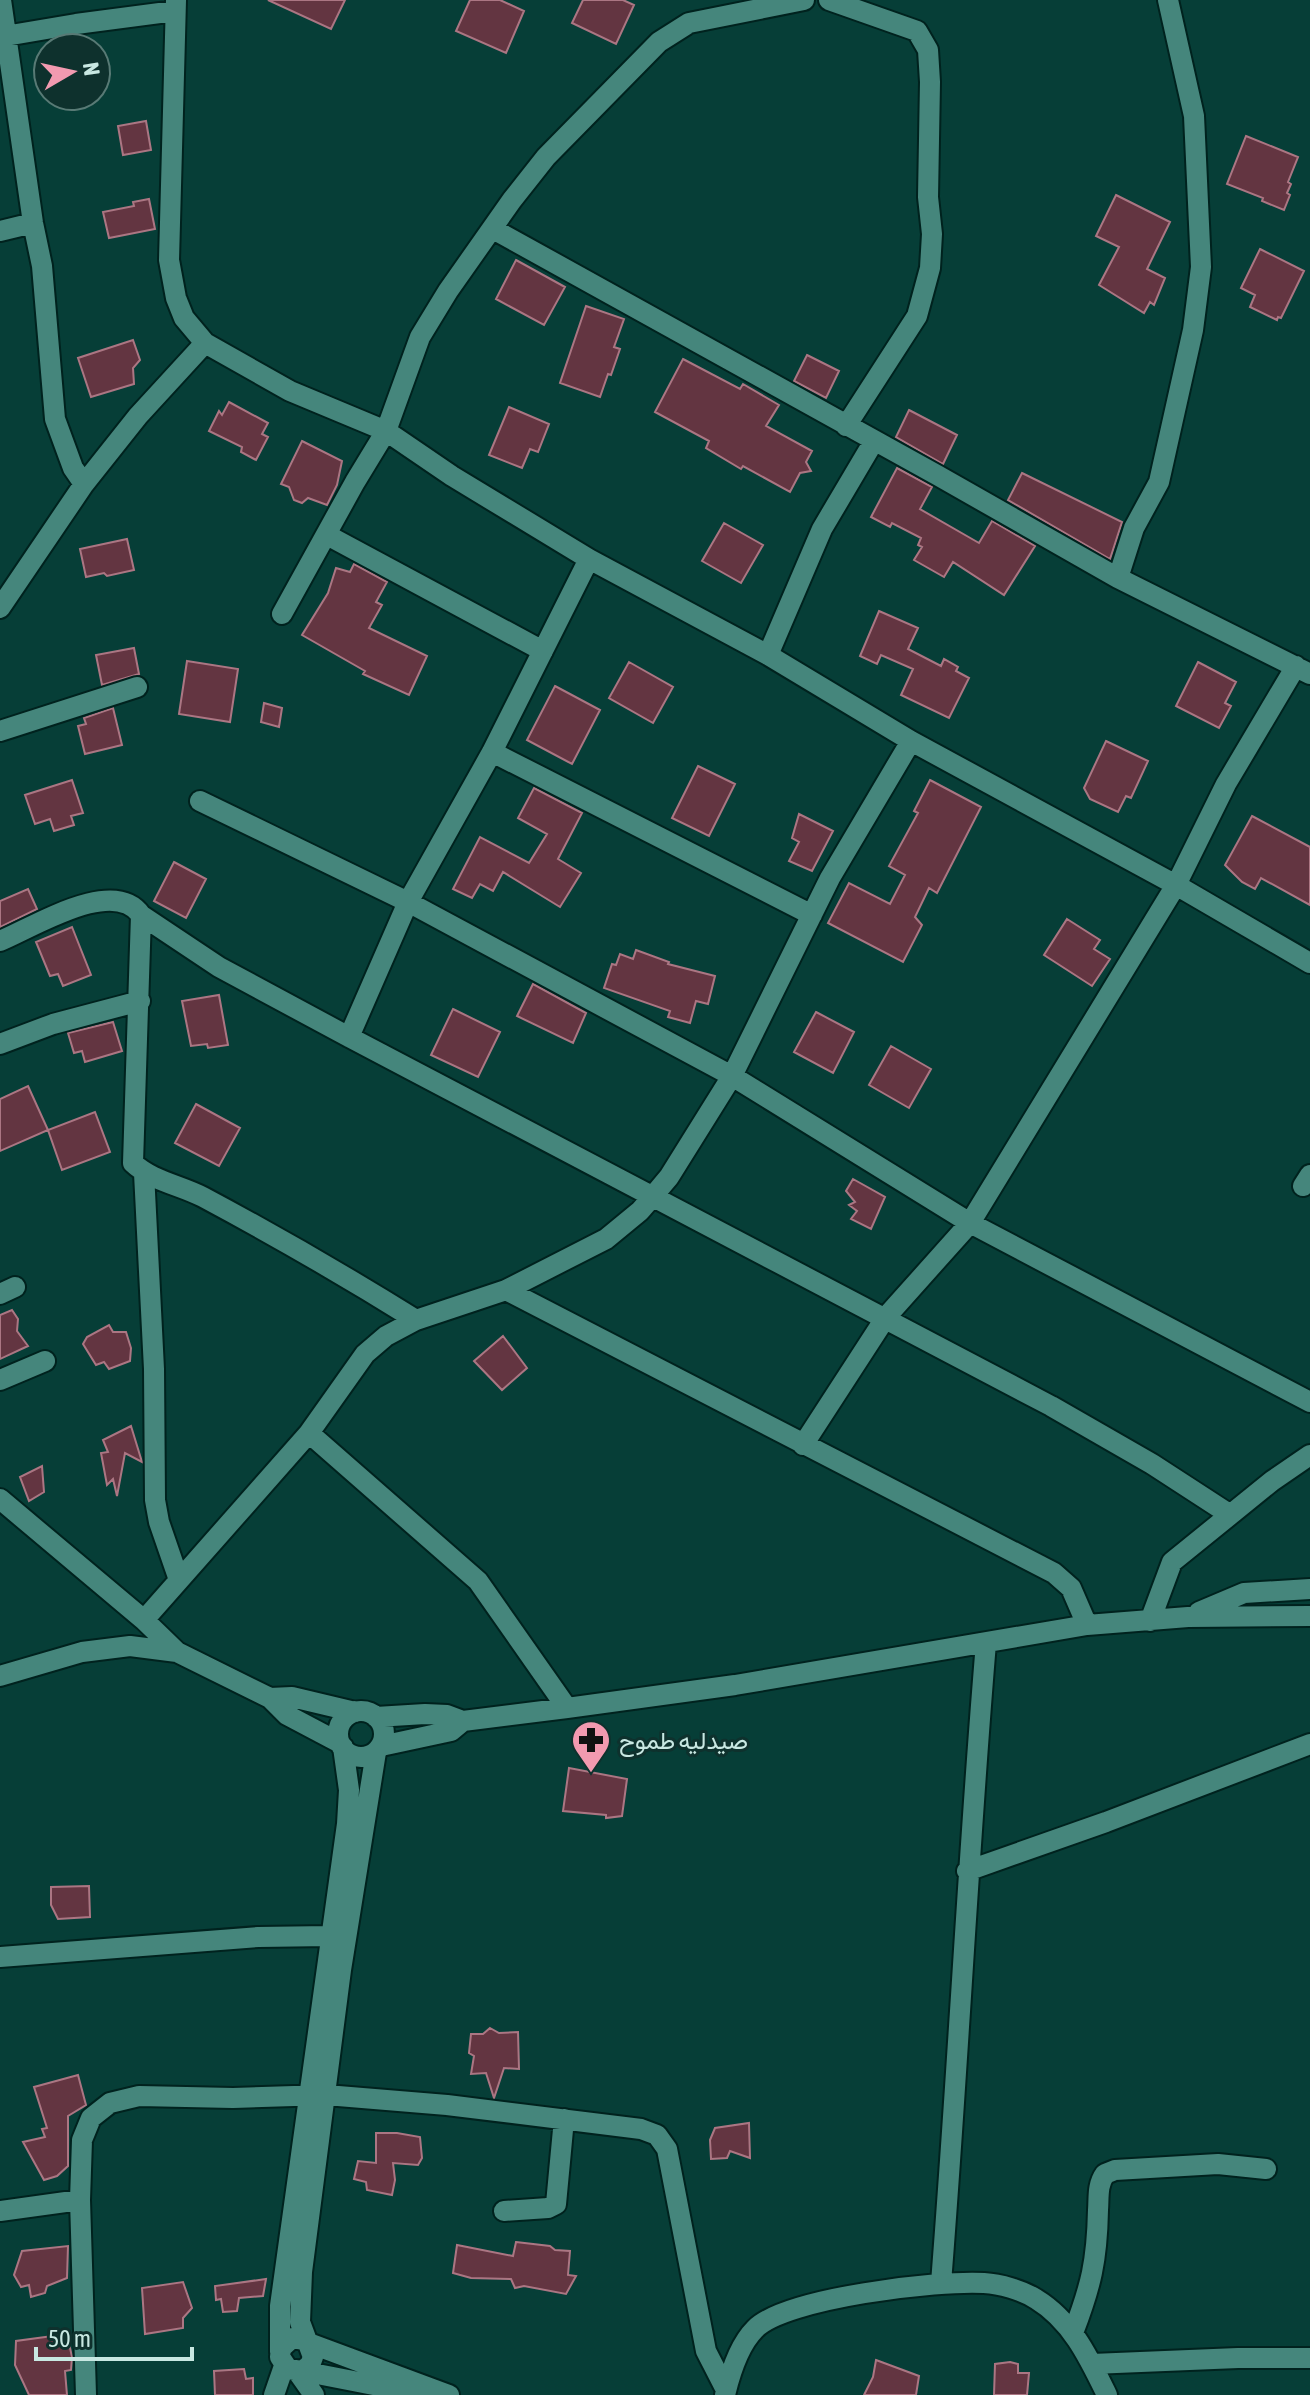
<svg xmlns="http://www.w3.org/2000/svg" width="1310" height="2395" font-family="'Asap Condensed',Vazirmatn,sans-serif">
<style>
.building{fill:#633541;stroke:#ab7683;stroke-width:2}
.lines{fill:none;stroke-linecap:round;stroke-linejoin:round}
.minor-casing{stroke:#00221e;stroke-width:24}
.minor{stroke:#45867c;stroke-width:20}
.labels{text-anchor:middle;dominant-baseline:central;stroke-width:6;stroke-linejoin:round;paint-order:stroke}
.poi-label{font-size:24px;fill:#c8e8e2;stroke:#0e312d;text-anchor:start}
</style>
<rect width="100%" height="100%" fill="#063e37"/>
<path class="building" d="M268,0H345L331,29Z
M470,0H500L524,11L506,53L456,31Z
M583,0H623L634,5L616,44L572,23Z
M146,121L151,150L123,155L118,126Z
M1246,136L1298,157L1288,182L1291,184L1287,193L1290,195L1284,210L1262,201L1263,198L1227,184Z
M1116,195L1170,222L1147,269L1165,278L1154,305L1150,302L1144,313L1099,285L1119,247L1096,236Z
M149,199L155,229L109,238L103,212L134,206L133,202Z
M1260,249L1304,271L1281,318L1278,317L1277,320L1250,307L1255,295L1241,288Z
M516,260L565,287L544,325L496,299Z
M586,306L624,319L614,347L620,349L611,375L608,374L600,397L560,383Z
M133,340L140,360L133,368L134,384L91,397L78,358Z
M807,355L839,371L826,398L794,381Z
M683,359L740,389L743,384L779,405L766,426L812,451L806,462L811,471L800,473L790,492L743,466L741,469L706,448L709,441L655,412Z
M229,402L268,423L262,434L268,437L256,460L241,452L242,447L209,431L219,411L222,415Z
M509,407L549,424L538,452L530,449L522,468L489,455Z
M909,410L957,435L943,464L896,437Z
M302,441L342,461L337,485L327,505L308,498L302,503L294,500L289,487L281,484Z
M897,468L932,487L920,509L979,543L992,521L1035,546L1004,595L953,562L944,577L914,560L922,547L918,545L921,538L892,523L890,527L871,517Z
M1022,473L1122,522L1110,559L1008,500Z
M724,523L763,545L741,583L702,561Z
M127,539L134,570L107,576L104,573L86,577L80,549Z
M354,564L387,582L376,602L382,605L369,628L427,656L409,695L363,674L365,671L302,635L328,593L336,568L350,572Z
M879,611L918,628L908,649L941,666L944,659L958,667L956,671L969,678L949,718L901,695L913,669L881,655L877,664L860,656Z
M134,648L139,674L102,685L96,655Z
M187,661L238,669L230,722L179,714Z
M629,662L673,687L653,723L609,698Z
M1198,662L1236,682L1225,703L1231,706L1219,728L1176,706Z
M555,686L600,710L572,764L527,740Z
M264,703L282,708L279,727L261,722Z
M113,708L122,745L85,754L78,726L86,724L84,718Z
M1106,741L1148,761L1131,798L1126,796L1118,812L1090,799L1084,788Z
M698,766L735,784L709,836L672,818Z
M72,780L83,813L71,816L74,825L54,831L50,819L35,824L25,795Z
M930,780L981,807L937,893L929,888L915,917L922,925L903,962L828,923L849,883L890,904L905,875L889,866L918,813L914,811Z
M534,788L582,813L558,859L581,873L560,907L503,872L493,891L480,884L472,898L453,889L480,837L529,863L547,834L518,818Z
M799,814L833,831L812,871L789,861L799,842L792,838Z
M1252,816L1310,847V905L1261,878L1255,889L1242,882L1225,865Z
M174,862L206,879L186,918L154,901Z
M28,889L37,909L0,927V901Z
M1067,919L1100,940L1094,949L1110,959L1092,986L1044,955Z
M72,927L91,975L63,986L58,974L50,976L36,942Z
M636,950L669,962L668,964L715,976L708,1004L696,1001L690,1023L668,1017L670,1011L604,988L612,964L616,965L620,954L633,959Z
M533,984L586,1013L573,1043L517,1016Z
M219,995L228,1045L208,1048L207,1044L191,1046L182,1001Z
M453,1009L500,1032L478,1077L431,1055Z
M816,1012L854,1032L833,1073L794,1052Z
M113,1022L122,1051L85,1062L82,1051L74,1053L68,1033Z
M891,1046L931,1069L909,1108L869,1085Z
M28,1086L48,1130L0,1151V1099Z
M196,1104L240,1128L219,1166L175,1143Z
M95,1112L110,1152L62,1170L48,1130Z
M853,1179L885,1197L871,1229L851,1219L857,1211L849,1205L855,1202L846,1191Z
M12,1310L18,1319L17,1331L28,1346L0,1359V1315Z
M109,1325L113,1332H126L131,1348L130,1361L109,1369L104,1362L96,1365L83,1344L87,1337Z
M503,1336L527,1368L502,1390L474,1361Z
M131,1426L142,1462L125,1453L117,1496L113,1479L107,1485L101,1453L108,1452L103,1440Z
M42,1466L44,1492L29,1501L20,1477Z
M569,1768L627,1779L622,1816L606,1818V1815L563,1811Z
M89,1886L90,1917L58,1919L51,1905V1887Z
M490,2028L499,2033L518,2032L519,2069L504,2068L494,2098L486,2073L471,2074L474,2056L469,2053L471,2034H483Z
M78,2075L86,2105L68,2116V2166L57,2176L44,2180L23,2142L45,2137L42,2129L47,2128L34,2087Z
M749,2123L750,2158L730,2151L727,2158L711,2159L710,2140L715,2128Z
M376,2133H397L420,2137L422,2158L418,2165L393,2163L395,2180L392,2195L367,2190L366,2182L354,2179L358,2161L376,2163Z
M516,2242L550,2246L555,2250L570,2251L568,2275L576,2276L566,2294L524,2286L515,2288L511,2279L471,2278L453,2273L457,2245L513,2256Z
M68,2246L67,2278L47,2286L45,2293L31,2297L29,2285L21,2287L14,2275L22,2251Z
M266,2279L263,2296L239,2298L237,2311L223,2312L221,2299L216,2300L215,2286Z
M183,2282L192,2308L183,2318V2328L145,2334L142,2288Z
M67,2334L72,2357L71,2370L65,2371L67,2395H29L15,2365L16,2341Z
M876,2360L919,2376L916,2395H864L873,2377Z
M1010,2362L1018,2364V2373H1029L1027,2395H994L995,2364Z
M244,2369L246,2379L253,2378V2395H215L214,2371Z"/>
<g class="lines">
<g class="minor-casing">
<path id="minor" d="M1,0L33,223L42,266L55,419L73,468L84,484
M176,0L169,260L176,298L184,318L205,343L290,391L386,431L452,476L589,559L768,655L911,741L1176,885L1310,963
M829,0L917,31L928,50L930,82L928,197L932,234L930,268L917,316L846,426
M0,37L76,24L175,11
M493,229L937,475L1118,578L1310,674
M0,231L33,223
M327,535L543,651
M1118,578L1134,528L1159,482L1193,330L1201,267L1194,116L1168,0
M0,608L84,484L138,416L205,343
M282,614L355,482L386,431L420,337L448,291L512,200L546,157L659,42L689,23L804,0
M768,655L822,529L874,441
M0,731L137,687
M492,752L812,915
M200,801L408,902L732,1076L970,1223L1310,1402
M141,915L133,1163C152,1181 180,1185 203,1197C276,1236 347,1277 416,1320
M0,941C34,927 114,876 141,915L219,967L349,1037L1051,1406L1152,1464L1229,1514
M349,1037L408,902L492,752L589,559
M0,1044L53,1024L140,1001
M144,1173L154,1369L155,1500L159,1522L179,1580
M1303,1186L1310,1175
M506,1290L1054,1573L1071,1588L1087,1625
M0,1294L15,1287
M0,1380L45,1361
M309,1433L478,1581L567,1708
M803,1445L886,1317L970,1223L1176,885L1226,784L1296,666
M0,1499L144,1620L177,1652L270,1698L287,1715L340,1743
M1199,1612L1244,1593L1310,1589
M144,1620L309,1433L365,1354L386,1336L416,1320L506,1290L606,1239L640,1211L653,1196L669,1177L732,1076L830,878L911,741
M1150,1621L1172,1562L1272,1481L1310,1455
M0,1676L82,1652L130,1646L177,1652
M270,1698L292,1697L355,1712
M338 1734a23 23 0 1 1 46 0a23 23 0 1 1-46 0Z
M376,1717L425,1714L447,1715L463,1721L567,1708L735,1685L1087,1625L1188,1617L1310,1616
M381,1746L451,1731L463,1721
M967,1871L1106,1822L1310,1744
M0,1957L258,1937L329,1936
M0,2211L80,2200
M504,2211L548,2208L556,2204L564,2119
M941,2283C958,2070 968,1856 986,1643
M1073,2333C1091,2286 1097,2261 1098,2210C1099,2198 1097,2185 1105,2174L1115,2170L1218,2164L1266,2169
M305,2340L292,2338L281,2348L280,2357L288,2369L302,2371L310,2365L313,2357L300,2322L302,2272L341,1970L376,1752
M309,2343L449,2395
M280,2352V2306L347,1824L349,1790L343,1747
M1092,2364L1238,2358H1310
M297,2371L314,2395
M302,2371L420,2394
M86,2395L80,2200L82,2140L91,2118L110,2103L139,2096L233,2098L326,2095L447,2105L641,2129L657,2135L667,2149L706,2351L726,2390
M274,2395L284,2366
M725,2395C730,2374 739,2345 755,2329C785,2298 939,2280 984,2283C1000,2284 1022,2290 1036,2299C1072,2321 1089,2358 1107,2395"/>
</g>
<use href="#minor" class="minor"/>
</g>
<defs>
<g id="pharmacy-pin" transform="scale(2)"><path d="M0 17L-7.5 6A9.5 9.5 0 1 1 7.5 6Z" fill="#f29ab0" stroke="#0e312d"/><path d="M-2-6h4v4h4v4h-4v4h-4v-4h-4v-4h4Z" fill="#111"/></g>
</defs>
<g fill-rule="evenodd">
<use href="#pharmacy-pin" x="591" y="1740"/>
</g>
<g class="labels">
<g class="poi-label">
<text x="619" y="1740">صيدليه طموح</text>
</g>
</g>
<g transform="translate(72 72) rotate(81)"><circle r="38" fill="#0e312d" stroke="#587a75" stroke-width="2"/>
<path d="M0-6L14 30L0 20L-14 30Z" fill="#f29ab0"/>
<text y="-12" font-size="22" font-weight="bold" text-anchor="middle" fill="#c8e8e2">N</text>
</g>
<path d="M36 2347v12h156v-12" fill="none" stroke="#c8e8e2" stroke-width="4"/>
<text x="48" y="2347" font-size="24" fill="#c8e8e2" stroke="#0e312d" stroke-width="6" paint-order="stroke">50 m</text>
</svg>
